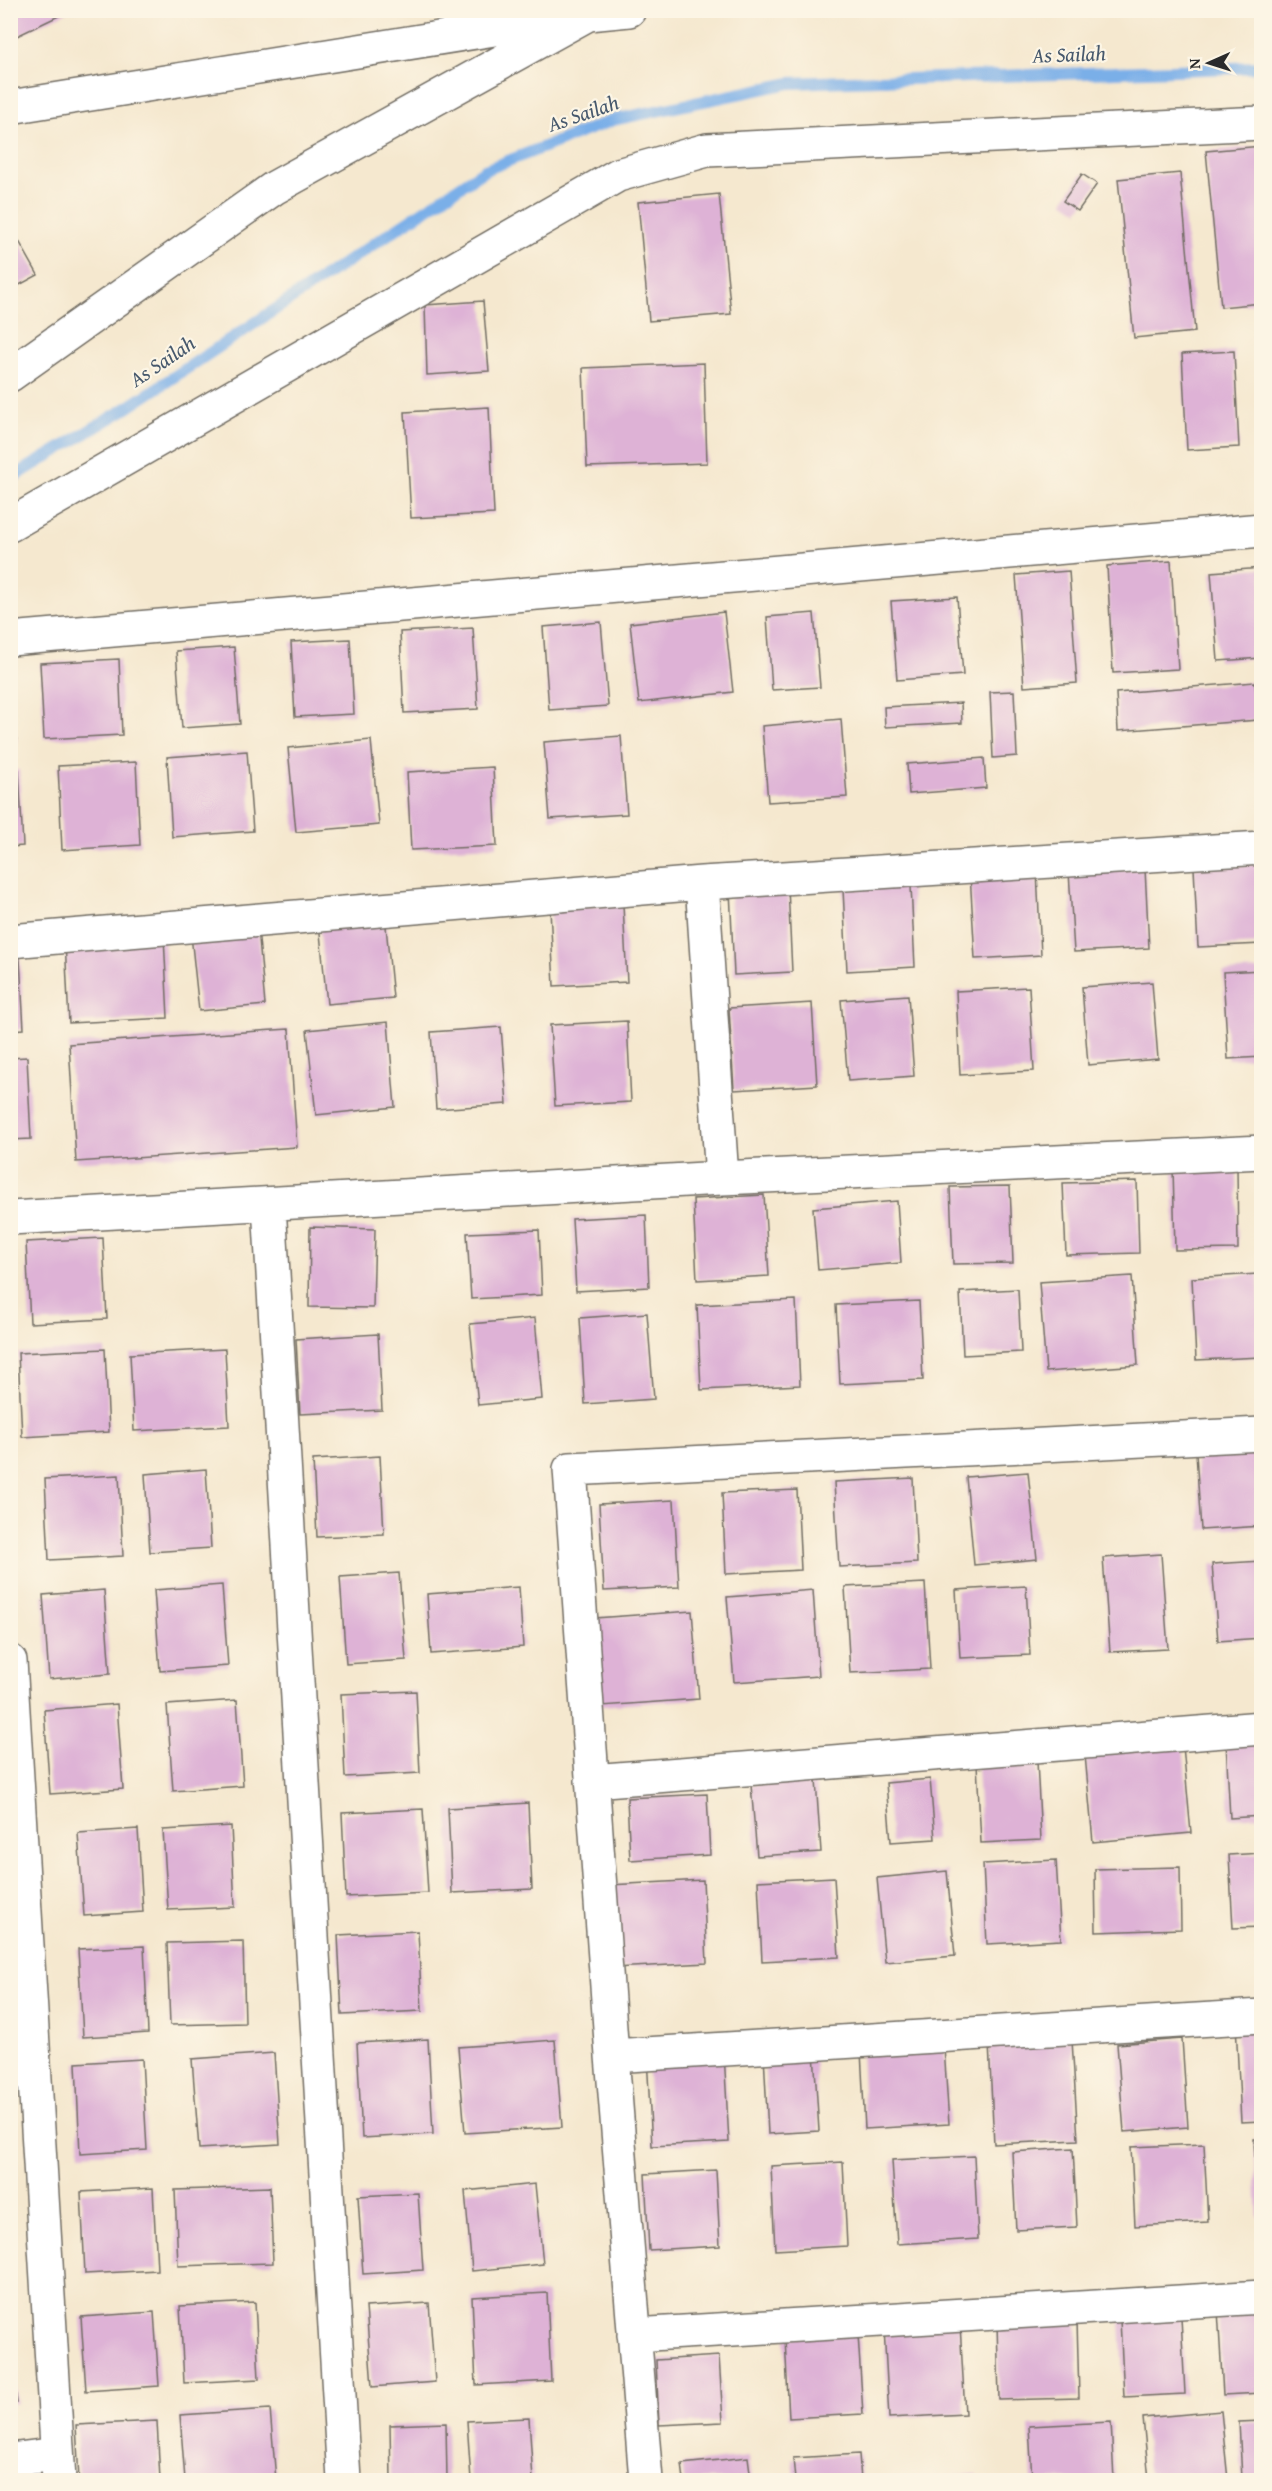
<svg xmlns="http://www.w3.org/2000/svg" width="1272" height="2491" font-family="'Gentium Book Plus',serif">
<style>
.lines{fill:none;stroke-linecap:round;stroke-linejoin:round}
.stream{stroke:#7aafe8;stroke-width:12}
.building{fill:#deb2d6}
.street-casing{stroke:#726d64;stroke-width:36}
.street{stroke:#fff;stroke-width:33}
.labels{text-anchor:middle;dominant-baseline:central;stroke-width:4.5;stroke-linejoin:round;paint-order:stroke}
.water-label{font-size:21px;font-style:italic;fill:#47596d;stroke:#fcf5e5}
</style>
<rect width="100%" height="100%" fill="#fcf5e5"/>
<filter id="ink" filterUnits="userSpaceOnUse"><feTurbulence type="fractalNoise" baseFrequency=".0167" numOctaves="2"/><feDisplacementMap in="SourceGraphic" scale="12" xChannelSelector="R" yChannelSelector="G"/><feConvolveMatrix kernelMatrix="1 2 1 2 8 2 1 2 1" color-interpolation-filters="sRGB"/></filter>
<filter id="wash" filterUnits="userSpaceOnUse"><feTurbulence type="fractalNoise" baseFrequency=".008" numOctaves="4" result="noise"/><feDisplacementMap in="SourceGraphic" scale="24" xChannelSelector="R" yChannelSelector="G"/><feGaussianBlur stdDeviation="1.35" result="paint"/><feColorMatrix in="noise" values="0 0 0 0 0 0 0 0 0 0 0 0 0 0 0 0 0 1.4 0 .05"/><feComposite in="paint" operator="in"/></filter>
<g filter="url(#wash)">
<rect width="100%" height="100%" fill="#f5e8cf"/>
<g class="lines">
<path class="stream" d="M10,479L130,406L485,170L613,120L790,83L1262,67"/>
</g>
<g id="blocks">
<path class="building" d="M10,10H71L17,36L10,22Z
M1262,146V303L1221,307L1206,151Z
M1180,173L1195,332L1134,338L1118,179Z
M1082,174L1097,184L1078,211L1063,201Z
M719,194L731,314L649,321L638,202Z
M10,225L38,275L10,290Z
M483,301L489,371L427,375L425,305Z
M1234,351L1239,447L1187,450L1182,354Z
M704,363L707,463L587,467L583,368Z
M489,407L494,514L411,518L405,412Z
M1171,561L1178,669L1113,673L1107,566Z
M1262,568V658L1218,661L1211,572Z
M1069,571L1077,683L1024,687L1016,575Z
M957,597L963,675L897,680L891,601Z
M724,612L733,692L639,703L630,623Z
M814,613L820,687L772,690L767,617Z
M601,622L608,706L549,710L543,627Z
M473,628L478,709L404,713L400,632Z
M350,639L354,714L295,717L291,642Z
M234,647L240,724L182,728L176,651Z
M119,659L122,735L44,739L40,663Z
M1255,682L1258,720L1118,731L1116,693Z
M1014,691L1017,756L993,758L990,692Z
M10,702L17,742L10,743Z
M961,703L962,723L885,727L884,707Z
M841,719L847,797L768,802L762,726Z
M621,736L627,814L550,819L544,742Z
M371,740L379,825L296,832L288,748Z
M247,751L253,831L172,837L167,757Z
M984,758L986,788L909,794L907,764Z
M136,762L140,845L62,850L58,766Z
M493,767L497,846L411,850L407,772Z
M10,770H19L23,846L10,847Z
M1262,864V944L1198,947L1194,868Z
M1145,869L1149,948L1074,952L1069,872Z
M1037,871L1041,955L975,959L970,874Z
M911,886L915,967L847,971L843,889Z
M788,887L792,972L734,975L730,890Z
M623,905L627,982L554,986L550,909Z
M385,916L393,998L327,1004L319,923Z
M258,928L265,1005L199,1011L191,935Z
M164,936L168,1018L69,1023L65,941Z
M10,942H19L24,1029L10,1030Z
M1262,970V1057L1228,1059L1223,972Z
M1152,982L1158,1059L1088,1065L1082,987Z
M1029,987L1034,1071L960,1075L956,991Z
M908,995L914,1076L848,1081L841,1000Z
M812,1003L817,1085L734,1090L729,1008Z
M627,1021L631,1102L555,1106L550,1025Z
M388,1022L395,1107L316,1115L307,1030Z
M501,1027L507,1104L436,1109L431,1032Z
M289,1029L297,1147L76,1162L69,1044Z
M27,1057L31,1139L10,1140V1058Z
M1237,1166L1238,1249L1175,1250L1173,1167Z
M1137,1181L1139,1253L1066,1255L1063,1183Z
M1010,1186L1013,1263L953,1264L950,1187Z
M764,1195L769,1276L697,1280L693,1199Z
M897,1201L901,1263L818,1270L813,1208Z
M646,1215L649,1287L576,1291L572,1219Z
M310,1227L375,1229L373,1308L309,1307Z
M539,1230L542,1295L471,1299L467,1233Z
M103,1238L107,1319L30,1323L26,1242Z
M1258,1274L1262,1357L1196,1360L1192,1278Z
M1132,1276L1138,1365L1046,1372L1039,1282Z
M1018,1289L1021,1352L963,1355L960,1292Z
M796,1300L800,1385L701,1390L697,1305Z
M919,1301L923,1380L840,1384L836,1305Z
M647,1313L654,1399L585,1404L580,1318Z
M535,1318L542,1399L478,1405L470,1324Z
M378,1334L382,1410L300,1414L296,1339Z
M105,1349L109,1432L22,1437L18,1353Z
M225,1349L229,1426L134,1431L130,1354Z
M1262,1448V1526L1201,1530L1196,1453Z
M380,1456L384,1534L317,1537L313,1460Z
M206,1469L211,1548L150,1552L145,1474Z
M1028,1472L1037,1559L974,1565L966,1477Z
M119,1475L123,1556L49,1560L45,1479Z
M913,1478L917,1563L839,1567L834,1482Z
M797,1490L801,1570L726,1574L722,1493Z
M674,1500L679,1587L604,1591L599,1504Z
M1161,1554L1168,1649L1110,1652L1103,1558Z
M1262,1561V1638L1218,1641L1212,1564Z
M399,1573L406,1660L346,1664L340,1577Z
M925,1583L930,1669L850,1673L845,1587Z
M222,1585L228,1666L160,1671L154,1590Z
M1026,1586L1030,1655L960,1658L956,1590Z
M519,1587L523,1647L431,1654L427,1594Z
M104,1590L110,1674L49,1679L43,1595Z
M813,1590L819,1676L734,1682L727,1597Z
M692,1611L699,1699L601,1706L595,1618Z
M416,1691L420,1773L345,1777L341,1694Z
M237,1700L243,1786L173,1791L167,1705Z
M117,1704L123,1789L50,1794L44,1710Z
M1262,1741V1816L1230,1818L1226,1742Z
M1183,1746L1191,1833L1093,1842L1085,1755Z
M1037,1761L1041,1840L981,1843L977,1764Z
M930,1779L935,1839L891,1842L886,1783Z
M816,1780L821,1852L757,1856L751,1785Z
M707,1794L710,1855L630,1860L627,1798Z
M528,1803L532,1889L452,1893L448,1808Z
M423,1809L428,1893L346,1897L342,1813Z
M231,1826L235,1907L168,1910L163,1830Z
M138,1829L143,1912L84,1916L78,1833Z
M1262,1853V1927L1233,1928L1229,1855Z
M1056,1860L1061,1940L987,1944L983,1864Z
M1180,1867L1181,1929L1096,1932L1095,1869Z
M947,1871L955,1956L885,1962L877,1878Z
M834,1877L839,1957L762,1961L758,1881Z
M703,1880L707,1963L614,1968L609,1885Z
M418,1931L422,2011L342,2015L338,1935Z
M243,1941L245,2023L170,2025L167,1943Z
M144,1946L148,2033L83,2037L78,1949Z
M1262,2023V2121L1241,2122L1236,2024Z
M428,2039L433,2134L362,2138L357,2043Z
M1182,2039L1188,2127L1124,2132L1117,2044Z
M555,2040L562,2127L465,2133L458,2047Z
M1072,2040L1078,2140L994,2144L989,2044Z
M944,2047L949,2124L865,2129L861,2051Z
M814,2052L819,2131L768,2134L764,2054Z
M274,2053L280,2144L199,2149L192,2059Z
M724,2053L729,2142L652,2146L647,2057Z
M142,2059L147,2150L80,2154L76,2063Z
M1254,2139H1262V2218H1258Z
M1204,2144L1208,2222L1135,2226L1131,2147Z
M1073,2148L1077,2227L1016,2230L1012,2152Z
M974,2156L978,2239L897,2244L892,2160Z
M843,2162L847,2246L775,2250L771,2166Z
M716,2170L720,2246L649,2250L645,2174Z
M535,2184L543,2264L472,2271L465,2191Z
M270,2187L273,2263L178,2266L175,2190Z
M153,2188L157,2270L85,2274L81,2192Z
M418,2193L423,2270L363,2274L358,2196Z
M547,2293L551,2381L476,2385L472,2297Z
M255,2302L259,2379L184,2383L180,2306Z
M429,2303L435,2382L372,2387L366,2307Z
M1262,2307V2393L1223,2395L1218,2310Z
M154,2312L159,2386L86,2391L81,2317Z
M1181,2317L1185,2394L1124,2397L1120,2320Z
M1077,2320L1079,2398L999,2400L997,2323Z
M960,2324L965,2414L889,2418L884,2328Z
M858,2334L863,2414L789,2418L785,2338Z
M10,2350L17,2403L10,2404Z
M719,2356L723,2422L659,2425L656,2360Z
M270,2409L276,2480H185L180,2415Z
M1221,2411L1228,2480H1149L1143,2418Z
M529,2418L533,2480H471L467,2421Z
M157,2421L160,2480H79L76,2425Z
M1262,2421V2478L1242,2479L1239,2422Z
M1111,2422L1114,2480H1032L1029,2426Z
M446,2423L447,2480H391L390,2425Z
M859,2454L861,2480H795L793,2458Z
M748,2457L751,2480H684L682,2464Z
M977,2474V2480H919L918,2479Z"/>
</g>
</g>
<g filter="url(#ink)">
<use href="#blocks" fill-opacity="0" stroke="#726d64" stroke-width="1.5"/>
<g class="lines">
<g class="street-casing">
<path id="street" d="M10,107L563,18
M10,375L274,188L588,14L629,10
M10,525L618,175L707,150L1262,123
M10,639L1262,530
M702,883L722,1178
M10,941L702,883L1262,848
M269,1205L344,2480
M10,1218L722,1178L1262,1152
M10,1661L59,2480
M592,1781L1262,1728
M612,2056L1262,2016
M634,2335L1262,2297
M10,2460L57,2454
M646,2480L612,2056L570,1469L1262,1434"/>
</g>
<use href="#street" class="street"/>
</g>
</g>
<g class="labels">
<g class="water-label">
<text transform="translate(1069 54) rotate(-2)">As Sailah</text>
<text transform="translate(583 113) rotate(-19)">As Sailah</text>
<text transform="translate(162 361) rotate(-34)">As Sailah</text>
</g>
</g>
<rect width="1272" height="2491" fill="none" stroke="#fcf5e5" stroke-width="36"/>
<g transform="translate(1209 63) rotate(267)" stroke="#fcf5e5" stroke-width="4.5" paint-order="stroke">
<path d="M0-4.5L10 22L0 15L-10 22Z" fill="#2b2b2b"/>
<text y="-9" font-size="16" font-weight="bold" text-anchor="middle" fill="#2b2b2b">N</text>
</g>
</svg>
